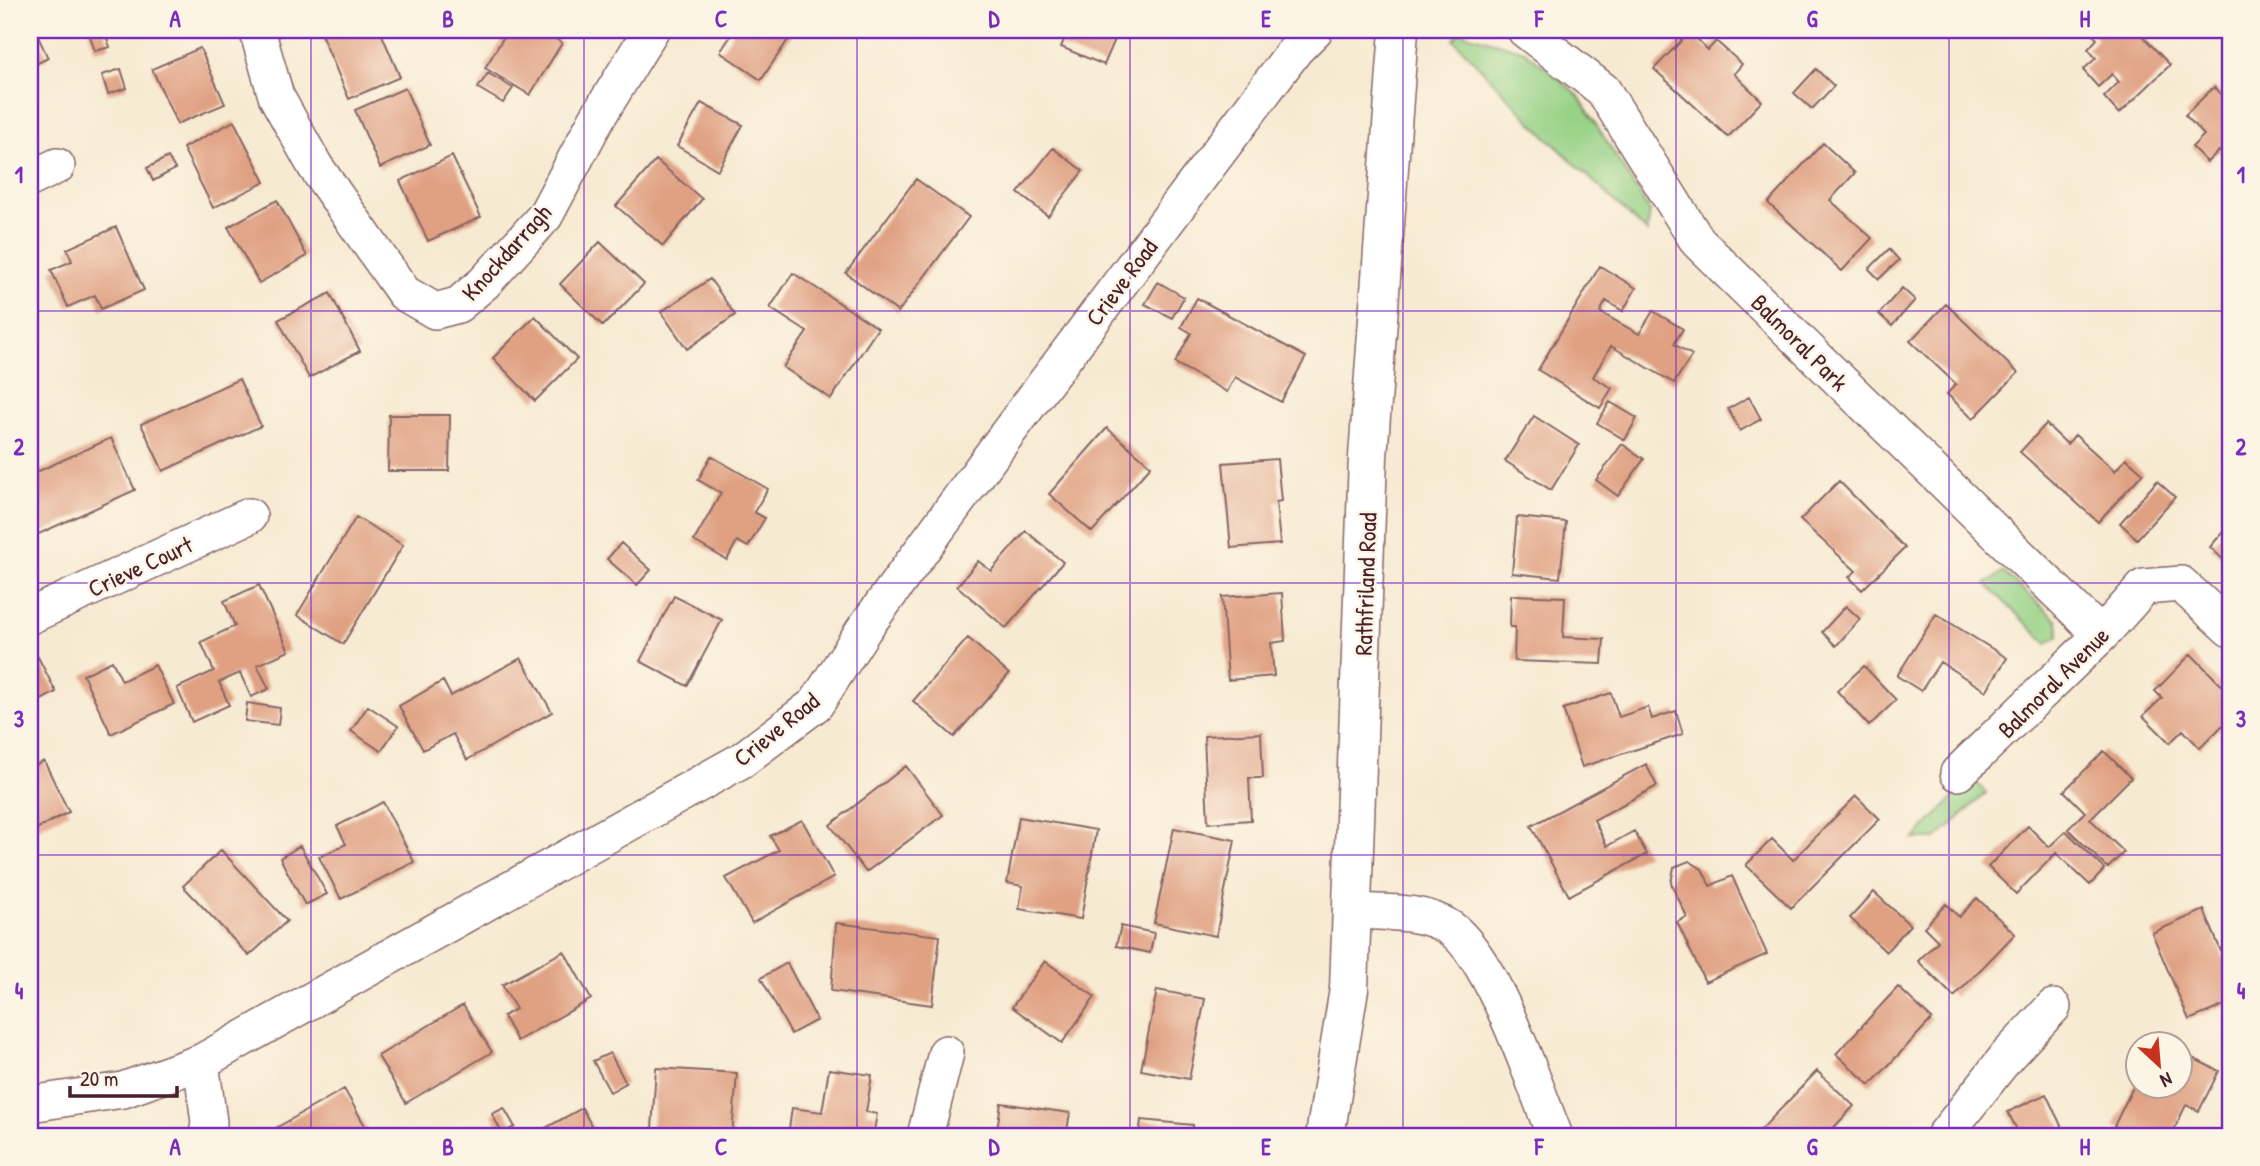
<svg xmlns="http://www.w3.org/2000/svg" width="2260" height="1166" font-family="'Patrick Hand',sans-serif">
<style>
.green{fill:#97d286;stroke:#707858;stroke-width:2}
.building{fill:#e0a183}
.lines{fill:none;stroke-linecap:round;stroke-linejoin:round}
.minor-casing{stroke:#876665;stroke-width:38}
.major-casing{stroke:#876665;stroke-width:41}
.minor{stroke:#fff;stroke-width:35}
.major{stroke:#fff;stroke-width:38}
.grid{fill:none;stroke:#7b2cbf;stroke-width:2;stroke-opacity:0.55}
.labels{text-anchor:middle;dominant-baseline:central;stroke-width:5;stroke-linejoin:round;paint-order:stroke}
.street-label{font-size:24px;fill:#4a1f2b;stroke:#fcf5e5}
.neatline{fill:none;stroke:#7b2cbf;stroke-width:2.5}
.grid-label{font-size:23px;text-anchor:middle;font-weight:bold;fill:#7b2cbf}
</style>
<rect width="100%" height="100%" fill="#fcf5e5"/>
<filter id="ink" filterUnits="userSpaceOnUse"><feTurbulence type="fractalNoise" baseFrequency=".0143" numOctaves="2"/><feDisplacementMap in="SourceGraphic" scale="14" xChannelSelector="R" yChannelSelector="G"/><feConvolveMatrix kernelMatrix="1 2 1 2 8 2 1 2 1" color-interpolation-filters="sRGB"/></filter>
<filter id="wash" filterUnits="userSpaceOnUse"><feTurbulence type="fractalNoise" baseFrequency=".00686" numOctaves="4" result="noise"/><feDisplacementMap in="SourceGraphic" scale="28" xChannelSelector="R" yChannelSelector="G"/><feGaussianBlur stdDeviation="1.57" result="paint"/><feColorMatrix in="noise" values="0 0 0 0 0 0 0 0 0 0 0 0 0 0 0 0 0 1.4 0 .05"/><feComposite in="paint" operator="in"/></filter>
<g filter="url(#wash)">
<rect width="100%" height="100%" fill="#f7ead2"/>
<path class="green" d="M1459,32L1525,51L1578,95L1650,212L1647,232L1535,126L1454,40Z
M2003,572L2058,621L2059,635L2047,644L1986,584Z
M1972,778L1986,793L1936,839H1914Z"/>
<g id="blocks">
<path class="building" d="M30,30H35L48,58L30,67Z
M88,30H104L110,47L95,51Z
M139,30H157L141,36Z
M332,30H380L400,77L349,99L321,34Z
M508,30H541L562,43L530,95L485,68Z
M735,30H786L792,34L761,80L720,52Z
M1068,30H1119L1104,65L1061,47Z
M1678,30H1707L1698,40L1708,50L1716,41L1742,64L1734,74L1762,101L1728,137L1654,69L1682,40L1675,33Z
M2088,30H2137L2170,65L2119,114L2104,97L2119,82L2112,74L2098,87L2083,70L2096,58L2088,49L2097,39Z
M200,48L225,104L177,124L152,69Z
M121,69L127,88L108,94L102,75Z
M1816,69L1834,86L1812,109L1794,93Z
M488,73L513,88L503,103L478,88Z
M2214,87L2227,101L2230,98V162L2219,151L2207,162L2192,147L2204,135L2185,115Z
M405,88L430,145L380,168L355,110Z
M701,103L743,125L718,170L677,146Z
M234,121L265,182L213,208L183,148Z
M1823,143L1855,173L1830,200L1872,238L1842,271L1768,203Z
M1053,148L1083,171L1048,216L1018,193Z
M452,156L481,217L428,241L400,181Z
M168,157L175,169L153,181L147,168Z
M656,160L702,199L663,246L616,206Z
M916,179L969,217L898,312L846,273Z
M277,200L307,256L259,283L228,227Z
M116,227L144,290L101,309L95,295L68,307L51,270L72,261L67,249Z
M600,242L644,284L603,326L560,284Z
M1889,249L1899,260L1879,279L1869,269Z
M1600,266L1636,288L1623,311L1606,301L1600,312L1639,334L1653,311L1683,329L1674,344L1692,355L1674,383L1611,346L1593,377L1612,388L1600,408L1538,370Z
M793,273L878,328L831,399L783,367L807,332L770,308Z
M710,279L735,315L687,349L661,312Z
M1158,282L1184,297L1172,318L1145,304Z
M1902,288L1915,300L1892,326L1879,314Z
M330,293L360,351L309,378L278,320Z
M1197,298L1306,357L1281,402L1235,377L1227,392L1175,363L1191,333L1181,327Z
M1946,304L2018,373L1973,419L1947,394L1956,384L1910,341Z
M535,316L577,359L535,401L493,358Z
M239,379L261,426L163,471L141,424Z
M1749,397L1761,419L1740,431L1728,409Z
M1610,402L1637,418L1625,440L1597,423Z
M389,415H450L449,471H388Z
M1534,416L1579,445L1551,490L1505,461Z
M2046,424L2067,444L2075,435L2115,471L2126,458L2143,473L2098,522L2020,452Z
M1107,428L1151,466L1092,532L1049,494Z
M111,438L135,490L30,538V475Z
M1622,444L1644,459L1618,496L1596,480Z
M711,456L768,489L754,512L765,518L748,547L737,541L727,560L694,541L721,493L698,480Z
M1277,459L1281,501L1276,502L1280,544L1231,548L1223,463Z
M1839,481L1905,548L1862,590L1849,577L1856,571L1800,520Z
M2157,481L2175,497L2137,539L2120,523Z
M356,517L403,545L343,644L297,615Z
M1517,517L1566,522L1560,578L1512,573Z
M2230,524V566L2210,547Z
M1026,531L1063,562L1006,628L957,586L978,561L991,571Z
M621,543L651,570L637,585L607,559Z
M259,585L289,651L257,665L269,689L251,697L240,673L219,682L229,705L192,722L177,688L214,671L201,642L235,626L224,601Z
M1282,593L1285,641L1271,643L1274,676L1228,680L1222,597Z
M1511,595L1565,597L1563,637L1604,639L1602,664L1514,661L1515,627H1510Z
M674,596L722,620L687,686L640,661Z
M1846,606L1860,619L1836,646L1822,632Z
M1936,614L2007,658L1986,691L1940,662L1921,691L1897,676Z
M968,638L1009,674L954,737L913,701Z
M2191,654L2230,694V724L2227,721L2200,748L2183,730L2170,743L2143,716L2162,698L2155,691Z
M38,657L56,692L30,706V662Z
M521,658L552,712L467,760L453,734L423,750L399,706L443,681L451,696Z
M112,661L122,681L155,665L174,704L111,734L83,675Z
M1864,666L1896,700L1869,726L1837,691Z
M1611,693L1619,717L1648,707L1652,719L1676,711L1683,734L1582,767L1563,709Z
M247,703L280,708L278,725L245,721Z
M368,706L398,726L381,751L351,731Z
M1261,733L1263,778H1249L1251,820L1208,823L1204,736Z
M2104,751L2131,778L2090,819L2124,852L2108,868L2068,829L2085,812L2064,791Z
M44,761L69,812L30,832V768Z
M1646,764L1657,786L1594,820L1607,846L1634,831L1647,854L1569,896L1531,826Z
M906,766L943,815L866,872L830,825Z
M1856,796L1880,819L1791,908L1746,865L1772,839L1793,860Z
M383,802L414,862L341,899L319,857L346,844L337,826Z
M1019,817L1096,830L1081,919L1019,909L1023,886L1007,883Z
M802,820L834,877L752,923L726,878L779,850L770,836Z
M2028,826L2049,847L2066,831L2105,869L2090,885L2056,853L2016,894L1988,867Z
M1174,828L1235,840L1216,936L1154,923Z
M300,846L327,894L305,905L280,858Z
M221,850L287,921L249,956L183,886Z
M1689,861L1702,869L1710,886L1732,876L1767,954L1705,982L1677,922L1687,917L1671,883L1674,867Z
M1874,892L1910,925L1886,952L1850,918Z
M1977,898L2015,934L1954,997L1918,961L1938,941L1924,927L1946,904L1959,917Z
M2204,910L2230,973V1003L2189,1020L2152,933Z
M836,923L940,936L932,1005L831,991Z
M1121,926L1154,933L1150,953L1116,946Z
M564,951L591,999L517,1041L503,1016L516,1009L502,985Z
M1045,961L1095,997L1062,1043L1012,1007Z
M787,963L817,1020L791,1034L761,978Z
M1898,987L1932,1019L1870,1085L1836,1054Z
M1157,990L1205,999L1189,1079L1141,1070Z
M463,1005L492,1052L406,1103L378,1056Z
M2180,1052L2219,1071L2199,1111L2186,1105L2171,1136H2135L2114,1126L2138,1077V1086H2180Z
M610,1053L626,1083L610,1092L593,1061Z
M656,1068L737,1073L732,1135L652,1129Z
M829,1069L872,1075L866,1112L877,1114L873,1136H788L792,1108L822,1112Z
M1817,1071L1854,1106L1826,1136H1755Z
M344,1089L371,1136H262Z
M2046,1094L2066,1136H2020L2008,1112Z
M1001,1103L1070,1113L1066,1136H996Z
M504,1108L515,1127L502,1133L492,1114Z
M582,1108L597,1136H531Z
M1141,1120L1193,1125L1192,1136H1139Z"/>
</g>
</g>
<g filter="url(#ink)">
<use href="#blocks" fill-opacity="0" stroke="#876665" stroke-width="2"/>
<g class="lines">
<g class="minor-casing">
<path id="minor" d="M257,30L276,96L315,166L404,293L435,311L458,305L484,283L545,216L596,120L651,30
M1525,30L1603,90L1698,242L2101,635
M30,179L57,166
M30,616L249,516
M1958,773L2101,635L2144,587L2181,584L2230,629
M1351,911C1382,913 1422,909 1450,928C1493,957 1534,1085 1555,1136
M201,1062L209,1122L207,1136
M30,1104L123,1090L201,1062L742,760L816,704L864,629L1007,434L1295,50L1315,30
M925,1136L946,1053
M1944,1136L2008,1055L2053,1007"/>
</g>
<g class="major-casing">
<path id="major" d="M1325,1136L1349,989L1368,457L1399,30"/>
</g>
<use href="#minor" class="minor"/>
<use href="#major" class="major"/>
</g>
</g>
<path class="grid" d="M311,30V1136M584,30V1136M857,30V1136M1130,30V1136M1403,30V1136M1676,30V1136M1949,30V1136M30,311H2230M30,583H2230M30,855H2230"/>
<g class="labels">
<g class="street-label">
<text transform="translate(506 252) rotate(-48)">Knockdarragh</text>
<text transform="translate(1121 282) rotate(-53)">Crieve Road</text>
<text transform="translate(1800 342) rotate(45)">Balmoral Park</text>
<text transform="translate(140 566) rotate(-25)">Crieve Court</text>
<text transform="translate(1365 584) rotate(-88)">Rathfriland Road</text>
<text transform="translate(2053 682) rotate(-45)">Balmoral Avenue</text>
<text transform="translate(776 729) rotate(-39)">Crieve Road</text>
</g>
</g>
<rect width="2260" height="1166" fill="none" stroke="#fcf5e5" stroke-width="77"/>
<g transform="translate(2159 1065) rotate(154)"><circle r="33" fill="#fcf5e5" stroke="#b59f9b" stroke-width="2"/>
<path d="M0-5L12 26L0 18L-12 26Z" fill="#c8321e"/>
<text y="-10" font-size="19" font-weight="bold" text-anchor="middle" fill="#4a1f2b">N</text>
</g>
<path d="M70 1086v10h107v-10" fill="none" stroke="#4a1f2b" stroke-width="3.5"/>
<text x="80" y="1086" font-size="21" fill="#4a1f2b" stroke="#fcf5e5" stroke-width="5" paint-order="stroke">20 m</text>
<rect x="38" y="38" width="2184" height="1090" class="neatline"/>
<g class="grid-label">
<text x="175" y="27">A</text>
<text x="448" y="27">B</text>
<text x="721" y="27">C</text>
<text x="994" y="27">D</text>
<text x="1266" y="27">E</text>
<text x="1539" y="27">F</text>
<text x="1812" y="27">G</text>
<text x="2085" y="27">H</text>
<text x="19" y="183">1</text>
<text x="2241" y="183">1</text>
<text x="19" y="455">2</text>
<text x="2241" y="455">2</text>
<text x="19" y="727">3</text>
<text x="2241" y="727">3</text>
<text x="19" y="999">4</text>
<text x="2241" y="999">4</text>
<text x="175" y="1155">A</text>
<text x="448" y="1155">B</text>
<text x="721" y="1155">C</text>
<text x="994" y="1155">D</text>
<text x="1266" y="1155">E</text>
<text x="1539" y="1155">F</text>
<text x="1812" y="1155">G</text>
<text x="2085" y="1155">H</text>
</g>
</svg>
